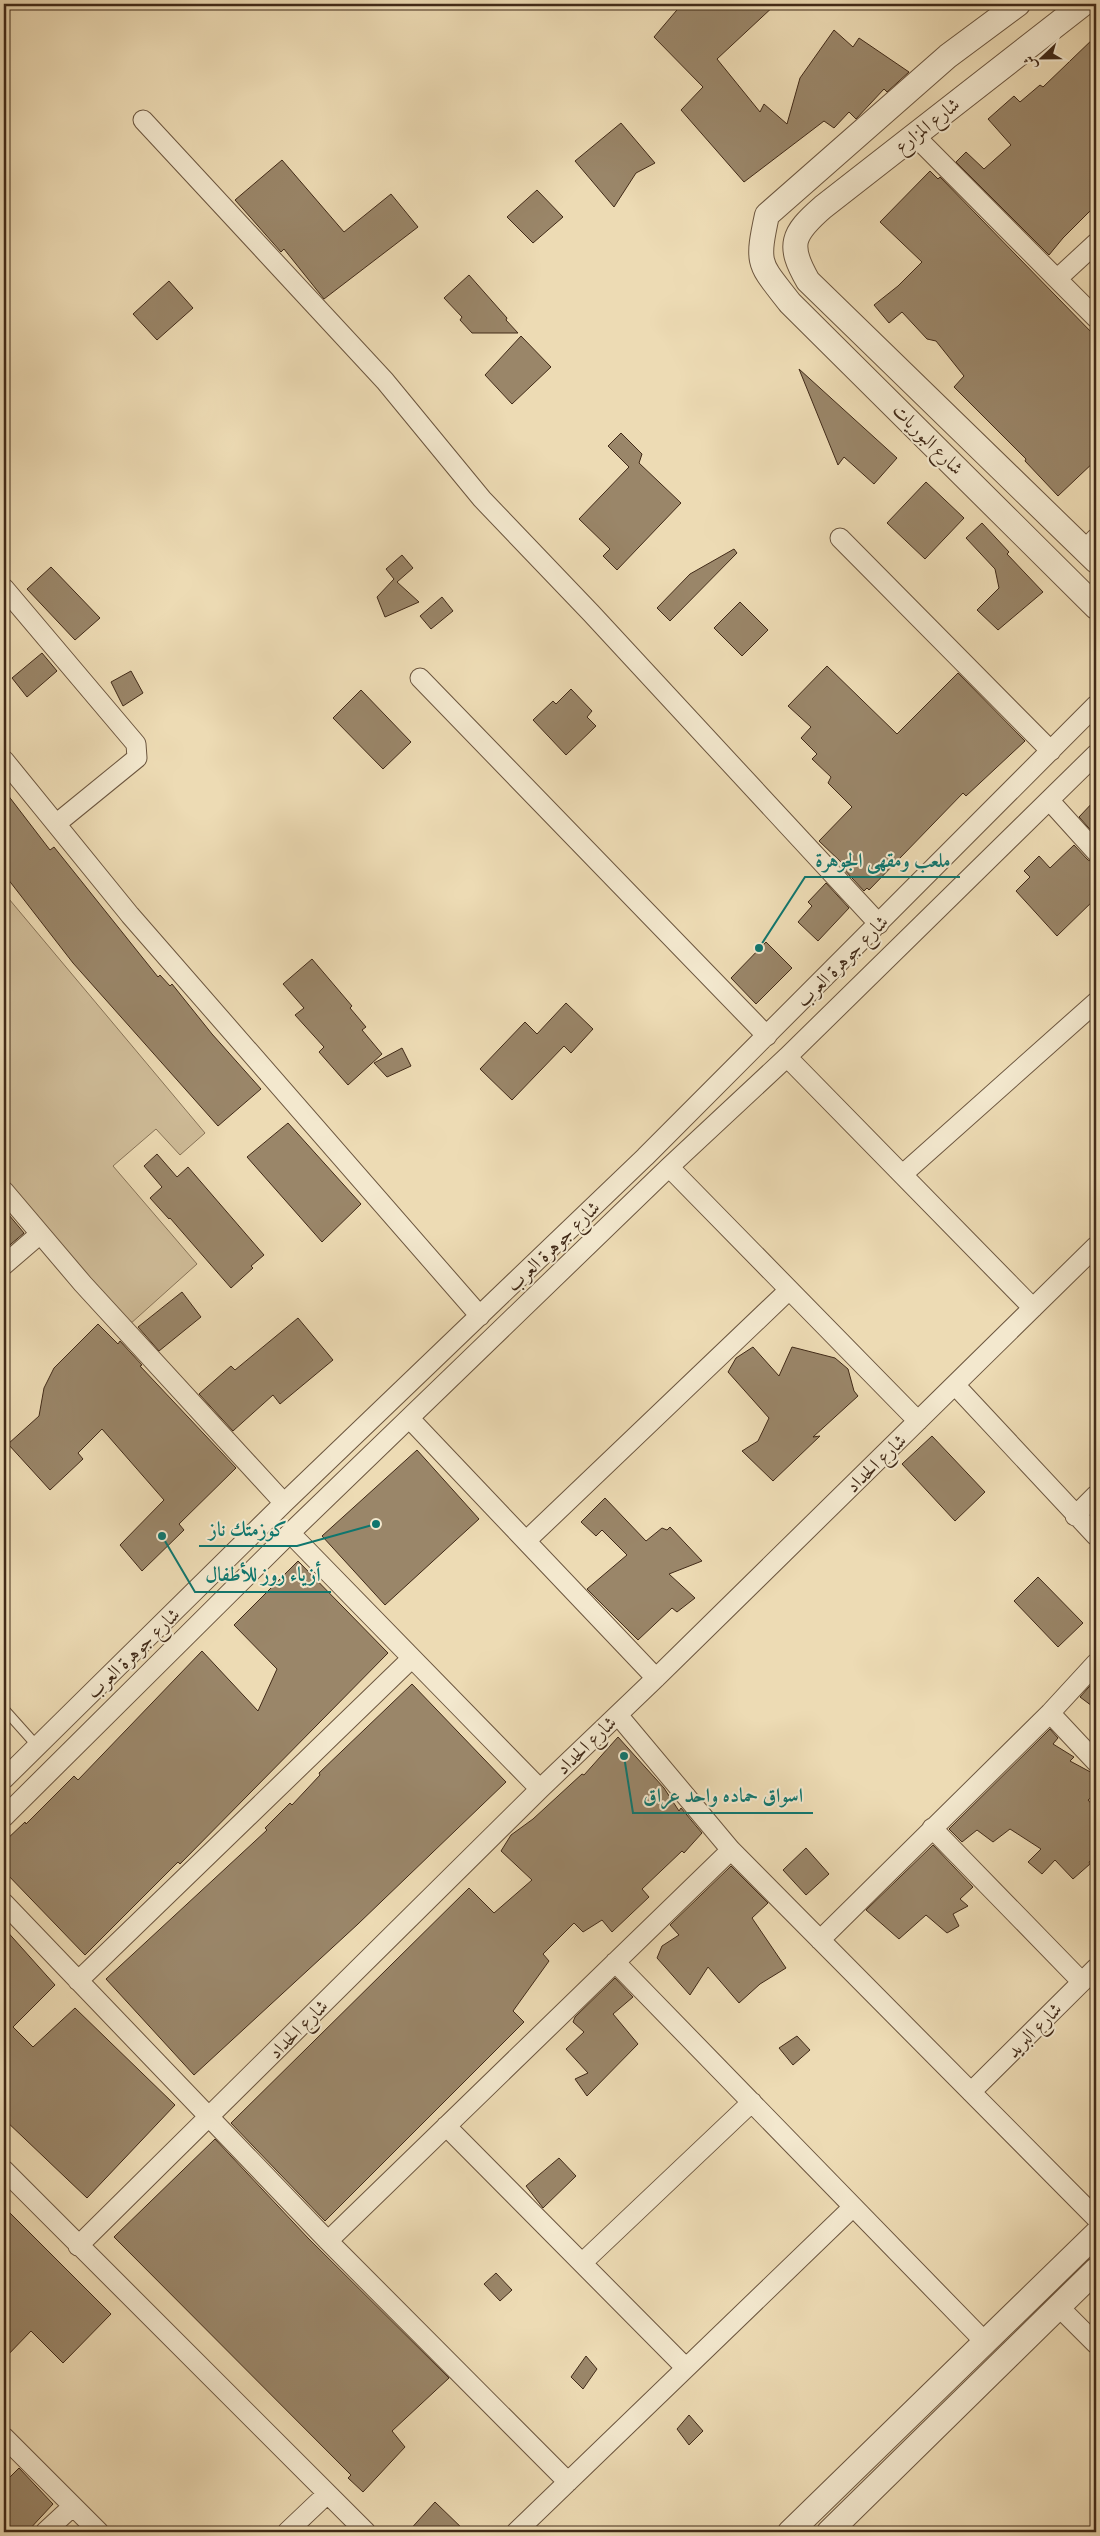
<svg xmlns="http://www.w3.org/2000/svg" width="1100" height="2536" font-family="'IM FELL Great Primer',Amiri,serif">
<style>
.green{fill:#d0bd99;stroke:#887458}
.building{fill:#9a8669;stroke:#412a18}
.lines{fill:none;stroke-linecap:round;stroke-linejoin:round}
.service-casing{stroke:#6c563f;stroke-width:11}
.minor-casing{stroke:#6c563f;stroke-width:21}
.tertiary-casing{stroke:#6c563f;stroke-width:26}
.service{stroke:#f3e8ce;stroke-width:9}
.minor{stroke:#f3e8ce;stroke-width:19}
.tertiary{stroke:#f3e8ce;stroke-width:24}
.labels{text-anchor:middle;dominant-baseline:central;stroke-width:4;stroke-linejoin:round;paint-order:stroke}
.street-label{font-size:19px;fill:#412a18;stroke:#f3e8ce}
.leader{fill:none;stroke:#0f766e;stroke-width:2}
.callout-dot{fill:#0f766e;stroke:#f3e8ce;stroke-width:2}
.callout-label{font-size:20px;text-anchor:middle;font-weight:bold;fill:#0f766e;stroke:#f3e8ce;stroke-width:4;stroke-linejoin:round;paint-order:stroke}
</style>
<rect width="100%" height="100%" fill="#eddbb4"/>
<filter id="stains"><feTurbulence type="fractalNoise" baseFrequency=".004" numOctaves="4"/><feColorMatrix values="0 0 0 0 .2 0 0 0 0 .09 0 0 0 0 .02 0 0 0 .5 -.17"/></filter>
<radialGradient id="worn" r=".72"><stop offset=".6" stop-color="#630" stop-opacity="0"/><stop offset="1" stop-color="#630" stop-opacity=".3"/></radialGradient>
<path class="green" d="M4,893L205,1133L180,1155L156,1129L113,1166L197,1264L129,1325L4,1177Z"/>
<path class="building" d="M682,4H776L717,59L760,112L764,104L787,124L800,78L834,30L853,47L859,38L909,72L887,92L884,89L856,119L849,112L834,128L824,121L744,182L681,110L703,87L654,37Z
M1096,36V205L1063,238L1049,255L956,162L966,152L984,169L1011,145L988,119L1014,96L1020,102L1040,85L1043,87Z
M621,123L655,163L636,173L614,207L575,161Z
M282,160L344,232L391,194L418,227L324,299L284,249L281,252L235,200Z
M930,171L938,179L940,177L1096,337V460L1058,496L1025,461L1026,459L954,387L964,376L936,341L927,339L902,312L889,323L874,305L898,286L922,262L880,222Z
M537,190L563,217L533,243L507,217Z
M469,275L507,318L506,320L518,333H472L460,320L462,317L444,298Z
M169,281L193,308L157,340L133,314Z
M521,336L551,367L512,404L485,375Z
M799,369L897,458L874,484L844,457L838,465Z
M621,433L642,454L639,463L681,503L617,570L603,556L610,549L579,519L629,467L608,446Z
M926,482L964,518L925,559L887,523Z
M982,523L1009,552L1007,554L1043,592L998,630L977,610L999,588L995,569L966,538Z
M734,549L737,553L670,621L657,608L690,574Z
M402,555L413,568L397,582L419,602L385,617L377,597L394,579L386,569Z
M51,567L100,618L75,640L27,589Z
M442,597L453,611L431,629L420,616Z
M740,602L768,630L742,656L714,628Z
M42,653L57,671L27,697L12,678Z
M827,666L897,734L958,673L1025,741L966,796L963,793L869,890L867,888L864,891L841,866L843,864L819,841L852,807L828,783L831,777L812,759L817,754L801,738L811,727L788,706Z
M131,671L143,693L123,706L111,682Z
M571,689L592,711L587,717L596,726L566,755L533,720L553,701L556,704Z
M361,690L411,742L383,769L333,718Z
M4,790L50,850L54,847L158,977L160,975L170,986L172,984L212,1034L261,1089L218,1126L73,963L4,874Z
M1096,799V836L1079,817Z
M1074,845L1088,860L1096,863V898L1057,936L1016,891L1030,877L1024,871L1039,856L1050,868Z
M826,883L849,908L818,941L798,922L812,906L808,902Z
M766,942L792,968L756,1004L731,978Z
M312,959L352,1006L350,1008L366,1027L362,1030L382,1054L348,1085L319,1052L324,1047L295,1015L304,1008L283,984Z
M566,1003L593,1029L571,1053L564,1046L512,1100L480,1069L525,1022L537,1034Z
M402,1048L411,1066L387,1077L374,1063Z
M288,1123L361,1204L322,1242L247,1157Z
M157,1154L177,1177L188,1167L264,1255L251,1266L253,1268L231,1288L170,1218L169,1219L150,1198L162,1187L144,1166Z
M4,1209L24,1233L4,1250Z
M182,1292L201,1317L159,1351L138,1327Z
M298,1318L333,1360L280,1404L273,1395L233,1431L199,1394L231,1366L235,1370Z
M98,1324L118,1344L120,1341L142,1365L140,1366L236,1468L179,1524L184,1530L142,1571L120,1545L164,1500L102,1429L78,1453L83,1459L50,1490L8,1444L39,1416L44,1388L54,1368Z
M753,1347L779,1376L792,1347L835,1358L848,1369L854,1391L858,1396L813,1437L820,1436L773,1481L742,1451L758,1441L769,1418L728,1372L736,1358Z
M932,1436L985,1492L955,1521L902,1464Z
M417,1450L479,1519L385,1605L322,1536Z
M605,1498L646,1541L662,1528L667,1530L670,1527L702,1561L669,1574L695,1598L677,1612L672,1608L638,1640L587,1589L627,1555L602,1530L596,1536L581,1522Z
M298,1561L388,1653L180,1864L178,1862L85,1955L4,1871V1842L25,1822L26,1824L74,1776L78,1780L202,1651L258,1711L277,1669L234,1625Z
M1038,1577L1083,1623L1058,1647L1014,1601Z
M1096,1679V1709L1080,1697Z
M412,1684L506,1782L358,1924L194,2075L106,1979L267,1830L265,1828L290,1803L292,1805L320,1775L319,1773Z
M1050,1729L1058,1738L1053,1744L1074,1757L1070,1761L1096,1775V1793L1088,1800L1096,1809V1855L1089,1862L1090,1864L1073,1879L1055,1860L1042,1874L1028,1862L1041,1849L1010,1829L993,1842L977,1830L962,1842L949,1829Z
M618,1737L664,1788L679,1811L681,1808L702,1833L684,1853L682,1851L642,1889L649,1897L612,1932L602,1920L583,1932L574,1923L543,1954L549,1961L513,2011L524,2022L325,2221L231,2123L469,1888L494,1913L532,1880L501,1851L511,1835L533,1819L582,1774L584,1775Z
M933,1845L973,1887L960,1899L968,1906L953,1914L959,1926L947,1933L926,1915L899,1939L866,1910Z
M806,1848L829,1874L806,1895L783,1870Z
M731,1866L768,1903L752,1918L786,1968L760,1984L739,2003L708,1967L690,1995L657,1958L662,1946L679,1935L670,1925Z
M4,1928L55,1985L13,2027L33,2047L75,2008L175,2105L87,2198L4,2119Z
M615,1978L633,1997L613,2014L638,2044L587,2096L575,2079L588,2073L566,2049L584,2032L573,2022L575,2017Z
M797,2036L810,2050L793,2065L779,2048Z
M215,2139L308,2238L449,2378L392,2431L405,2447L363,2492L348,2478L351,2475L114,2237Z
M559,2158L576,2176L543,2208L526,2186Z
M4,2207L111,2314L63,2363L31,2331L4,2359Z
M496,2273L512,2290L500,2301L484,2284Z
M586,2356L597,2369L583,2389L571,2377Z
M689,2415L703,2431L689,2445L677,2429Z
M19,2468L53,2504L27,2532H13L4,2523V2483Z
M435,2502L466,2532H408Z"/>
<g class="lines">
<g class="service-casing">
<path id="service" d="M4,1709L38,1747"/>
</g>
<g class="minor-casing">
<path id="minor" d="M143,120L385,381L482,499L591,613L879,924
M914,135L1057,279
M1096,243L1057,279L1096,318
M840,538L1051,751
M1085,550L1096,538
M4,588L136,744L137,758L56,824
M420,678L767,1036
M4,760L130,915L480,1316
M1049,800L1096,852
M787,1057L1033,1308
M669,1167L918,1421
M903,1174L1096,1002
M4,1191L83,1284L284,1503
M4,1265L40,1234
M955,1385L1096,1536
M410,1419L656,1678
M1075,1516L1096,1495
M290,1533L540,1789
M526,1541L789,1290
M1050,1713L1096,1762
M618,1715L731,1850L1096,2218
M4,1779L284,1503L645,1157L1096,705
M4,1817L290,1533L669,1167L787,1057L1096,754
M932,1828L1082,1982
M4,1903L328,2241L568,2482
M820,1940L1050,1713L1096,1663
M615,1962L985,2342
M78,1981L412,1658
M971,2092L1096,1968
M446,2126L686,2368
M4,2170L366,2532
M328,2241L731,1850
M78,2246L540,1789L656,1678L1096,1246
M582,2263L752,2102
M1058,2306L1096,2344
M4,2437L99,2532
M45,2532L72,2507
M287,2532L327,2494
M516,2532L853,2207"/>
</g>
<g class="tertiary-casing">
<path id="tertiary" d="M1018,4L948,56L767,215C756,266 759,263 790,303L1096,607
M1083,4L823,207C792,234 787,245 808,281L1096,561
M790,2532L1096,2234
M829,2532L1096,2270"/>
</g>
<use href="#service" class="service"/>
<use href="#minor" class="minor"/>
<use href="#tertiary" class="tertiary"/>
</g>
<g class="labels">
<g class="street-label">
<text transform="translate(927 125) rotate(-38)">شارع المزارع</text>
<text transform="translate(928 439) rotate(45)">شارع البوريات</text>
<text transform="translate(842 961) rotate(-45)">شارع جوهرة العرب</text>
<text transform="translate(553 1246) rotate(-44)">شارع جوهرة العرب</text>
<text transform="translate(876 1463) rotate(-44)">شارع الحداد</text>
<text transform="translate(133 1653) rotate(-44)">شارع جوهرة العرب</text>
<text transform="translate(586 1745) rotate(-44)">شارع الحداد</text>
<text transform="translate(298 2029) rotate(-45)">شارع الحداد</text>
<text transform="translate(1034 2030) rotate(-45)">شارع البريد</text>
</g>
</g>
<path class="leader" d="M759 948L805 877H960M376 1524L297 1546H199M162 1536L195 1592H331M624 1756L633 1813H813"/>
<g class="callout-dot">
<circle cx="759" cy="948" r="5"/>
<circle cx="376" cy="1524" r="5"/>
<circle cx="162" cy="1536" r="5"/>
<circle cx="624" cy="1756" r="5"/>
</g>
<g class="callout-label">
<text x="883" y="867">ملعب ومقهى الجوهرة</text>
<text x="248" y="1536">كوزمتك ناز</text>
<text x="263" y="1581">أزياء روز للأطفال</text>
<text x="723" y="1802">اسواق حماده واحد عراق</text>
</g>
<rect width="1100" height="2536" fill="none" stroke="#eddbb4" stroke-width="20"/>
<rect x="5" y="5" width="1090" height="2526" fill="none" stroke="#412a18" stroke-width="2.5"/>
<rect x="10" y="10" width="1080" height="2516" fill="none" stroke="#412a18"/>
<g transform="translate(1042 58) rotate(248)" stroke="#f3e8ce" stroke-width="4" paint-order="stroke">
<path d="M0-4L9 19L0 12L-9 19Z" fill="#412a18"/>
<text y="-8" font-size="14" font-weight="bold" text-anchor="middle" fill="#412a18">ش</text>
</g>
<rect width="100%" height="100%" filter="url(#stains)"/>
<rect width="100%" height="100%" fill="url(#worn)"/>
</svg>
